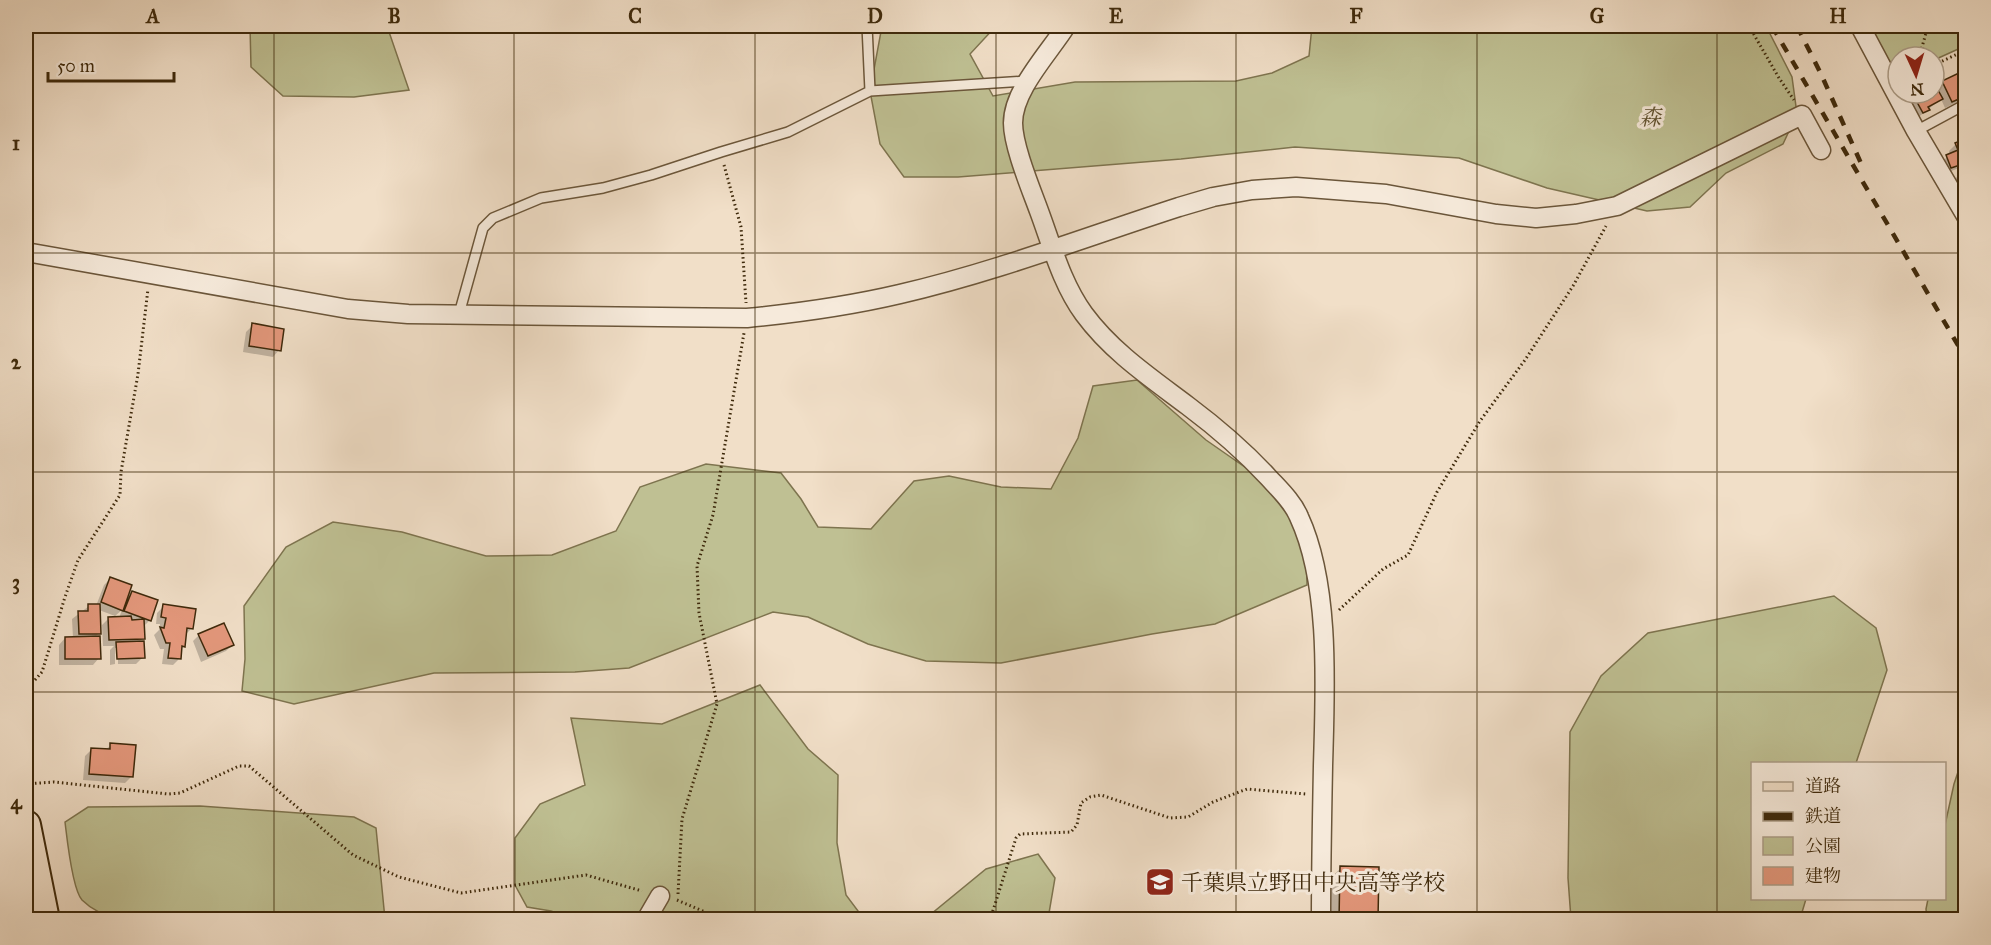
<svg xmlns="http://www.w3.org/2000/svg" width="1991" height="945" font-family="'IM FELL Great Primer','Noto Serif JP',serif">
<style>
.green{fill:#bfc093;stroke:#7e744f;stroke-width:1.5}
.shadow{fill:#0003}
.building{fill:#e4987c;stroke:#3e290b;stroke-width:1.5}
.lines{fill:none;stroke-linecap:round;stroke-linejoin:round}
.lane-casing{stroke:#6b563a;stroke-width:12}
.street-casing{stroke:#6b563a;stroke-width:21}
.primary-casing{stroke:#3e290b;stroke-width:32}
.path{stroke:#3e290b;stroke-width:3;stroke-dasharray:1.5 3;stroke-linecap:butt}
.lane{stroke:#f6eadb;stroke-width:9}
.street{stroke:#f6eadb;stroke-width:18}
.primary{stroke:#f1dfc8;stroke-width:28}
.rail{stroke:#3e290b;stroke-width:4.5;stroke-dasharray:10 10;stroke-linecap:butt}
.grid{fill:none;stroke:#3e290b;stroke-width:1.5;stroke-opacity:0.55}
.labels{text-anchor:middle;dominant-baseline:central;stroke-width:6;stroke-linejoin:round;paint-order:stroke}
.park-label{font-size:22px;font-style:italic;fill:#5e4f2d;stroke:#f6eadb}
.poi-label{font-size:22px;fill:#3e290b;stroke:#f6eadb;text-anchor:start}
.neatline{fill:none;stroke:#3e290b;stroke-width:2}
.grid-label{font-size:20px;text-anchor:middle;font-weight:bold;fill:#3e290b}
</style>
<rect width="100%" height="100%" fill="#f1dfc8"/>
<filter id="stains"><feTurbulence type="fractalNoise" baseFrequency=".00333" numOctaves="4"/><feColorMatrix values="0 0 0 0 .2 0 0 0 0 .09 0 0 0 0 .02 0 0 0 .5 -.17"/></filter>
<radialGradient id="worn" r=".72"><stop offset=".6" stop-color="#630" stop-opacity="0"/><stop offset="1" stop-color="#630" stop-opacity=".3"/></radialGradient>
<path class="green" d="M250,26H387L409,90L354,97L283,96L251,67Z
M882,26H996L970,54L993,96L1075,82L1236,81L1272,73L1309,56L1312,26H1766L1792,77L1797,114L1783,144L1726,173L1690,207L1647,211L1547,188L1459,158L1295,147L1181,159L958,177H904L880,144L870,91Z
M1866,26H1965V46L1934,60V57H1898V79Z
M1137,380L1206,440L1291,499L1306,521L1307,585L1215,624L1152,634L1001,663L926,661L868,644L808,617L773,612L629,668L575,672L434,673L294,704L242,691L245,659L244,606L286,547L333,522L402,532L486,556L552,555L616,531L640,487L706,464L781,473L801,499L818,527L871,529L914,481L949,476L1001,487L1051,489L1078,438L1093,386Z
M1834,596L1876,628L1887,670L1856,763L1752,764V898L1806,899L1800,919H1571L1568,878L1570,732L1601,676L1648,633Z
M760,685L808,749L838,775L837,843L846,895L864,919H573L551,911L527,907L515,885V838L540,804L585,785L571,718L662,724Z
M1965,751V919H1927L1926,909L1928,899L1944,898L1945,825L1954,784Z
M200,806L354,817L376,828L385,919H120C105,916 93,911 82,900C72,889 67,838 65,822L88,807Z
M1038,854L1055,878L1048,919H925L986,869Z"/>
<path class="shadow" d="M1966,70V97L1963,99L1945,108L1941,99L1916,119L1906,101L1913,94L1934,93V86L1936,89L1943,82Z
M1966,139V165L1944,174L1940,163L1950,155L1949,151L1956,144Z
M1966,170V192L1960,196L1952,181Z
M253,325L279,350L273,357L243,352L246,332Z
M110,579L126,599L132,593L150,620L143,627V638L138,643L143,657L136,664H118V648H115V664L110,665V650L114,646H103L102,625L109,618H119L122,610L115,616L99,610V633L94,638L99,658L93,665H59V645L65,638H73L72,619L89,606H96L104,585Z
M164,606L192,628L185,635L179,659L173,665L162,664L164,649H160L154,635L159,630L160,624H156L157,613Z
M199,635L232,645L226,651L201,662L193,641Z
M111,745L132,776L125,783L83,780L85,756L92,749L105,750Z
M1341,868L1376,920H1326L1327,881Z"/>
<path class="building" d="M1961,72L1966,81V96L1952,102L1942,81Z
M1934,83L1943,99L1928,107L1930,110L1923,113L1912,93H1934Z
M1965,139L1966,163L1951,168L1946,155L1958,150L1955,143Z
M1966,169V187L1958,173Z
M252,323L284,329L281,351L249,346Z
M110,577L132,585L123,611L101,602Z
M132,591L158,600L151,621L124,611Z
M88,604H100L101,634H79L78,611H88Z
M163,604L196,609L193,629L187,628L185,647L182,646L181,659L168,658L170,643H166L160,627L164,628L166,618L161,617Z
M131,616L132,620L144,619L145,639L109,640L108,617Z
M224,623L234,645L208,656L198,634Z
M100,636L101,659H65V637Z
M144,641L145,658L117,659L116,642Z
M110,743L136,745L133,777L89,774L91,748L110,749Z
M1340,866L1379,867L1378,919L1403,920H1339Z"/>
<g class="lines">
<g class="lane-casing">
<path id="lane" d="M867,26L870,91
M1916,131L1966,104
M459,314L483,228L493,218L541,198L603,188L651,175L721,152L788,132L870,91L1027,81"/>
</g>
<g class="street-casing">
<path id="street" d="M1066,26C1049,53 1013,90 1013,123C1013,146 1031,189 1039,211C1052,246 1062,284 1084,314C1112,352 1151,378 1188,406C1216,427 1244,451 1268,477C1279,489 1293,502 1299,517C1331,586 1325,691 1323,766C1322,817 1321,868 1321,920
M1860,26L1916,131L1966,216
M26,252L348,309L408,314L747,318C798,313 849,306 900,294C995,272 1086,237 1179,207L1213,197L1252,190L1296,187L1386,194L1496,214L1536,218L1576,214L1617,206L1802,115L1821,150
M646,920L660,896"/>
</g>
<g class="primary-casing">
<path id="primary" d="M26,825L45,920"/>
</g>
<path class="path" d="M1749,26L1779,78L1794,100
M1921,57L1920,54L1928,26
M1934,65L1966,50
M724,165L741,227L746,303
M1339,610L1383,569L1408,555L1437,492L1480,421L1525,360L1573,286L1606,226
M26,690L42,672L65,597L78,560L120,495L121,472L138,374L148,289
M26,784L54,782L168,794L180,793L239,766H249L353,855L399,877L461,893L586,875L642,891
M678,894L682,819L717,704L699,613L697,566L713,515L744,333
M677,900L724,920
M990,920L1016,838L1020,834L1071,832L1077,825L1081,803L1090,797L1101,795L1170,818L1188,817L1213,802L1247,789L1306,794"/>
<use href="#lane" class="lane"/>
<use href="#street" class="street"/>
<use href="#primary" class="primary"/>
<path class="rail" d="M1772,26L1966,359
M1797,26L1821,74L1864,170"/>
</g>
<path class="grid" d="M274,26V920M514,26V920M755,26V920M996,26V920M1236,26V920M1477,26V920M1717,26V920M26,253H1966M26,472H1966M26,692H1966"/>
<defs>
<g id="school-square" transform="scale(1.5)"><rect x="-9" y="-9" width="18" height="18" rx="4" fill="#8f2418" stroke="#f6eadb"/><path d="M0-5L7-2L0 1L-7-2ZM-4 1L0 2.5L4 1V4Q0 6-4 4Z" fill="#fff"/></g>
</defs>
<g fill-rule="evenodd">
<use href="#school-square" x="1160" y="882"/>
</g>
<g class="labels">
<g class="park-label">
<text x="1650" y="117">森</text>
</g>
<g class="poi-label">
<text x="1181" y="882">千葉県立野田中央高等学校</text>
</g>
</g>
<rect width="1991" height="945" fill="none" stroke="#f1dfc8" stroke-width="66"/>
<rect x="1751" y="762" width="195" height="138" fill="#f6eadb" stroke="#ac9d88" stroke-width="1.5"/>
<rect x="1763" y="782" width="30" height="9" fill="#f1dfc8" stroke="#ac9d88" stroke-width="1.5"/>
<text x="1805" y="792" font-size="18" fill="#3e290b">道路</text>
<rect x="1763" y="812" width="30" height="9" fill="#3e290b" stroke="#ac9d88" stroke-width="1.5"/>
<text x="1805" y="822" font-size="18" fill="#3e290b">鉄道</text>
<rect x="1763" y="837" width="30" height="18" fill="#bfc093" stroke="#ac9d88" stroke-width="1.5"/>
<text x="1805" y="852" font-size="18" fill="#3e290b">公園</text>
<rect x="1763" y="867" width="30" height="18" fill="#e4987c" stroke="#ac9d88" stroke-width="1.5"/>
<text x="1805" y="882" font-size="18" fill="#3e290b">建物</text>
<g transform="translate(1916 75) rotate(176)"><circle r="28" fill="#f6eadb" stroke="#ac9d88" stroke-width="1.5"/>
<path d="M0-4.5L10 22L0 15L-10 22Z" fill="#8f2418"/>
<text y="-9" font-size="16" font-weight="bold" text-anchor="middle" fill="#3e290b">N</text>
</g>
<path d="M48 72v9h126v-9" fill="none" stroke="#3e290b" stroke-width="3"/>
<text x="57" y="72" font-size="18" fill="#3e290b" stroke="#f6eadb" stroke-width="4.5" paint-order="stroke">50 m</text>
<rect x="33" y="33" width="1925" height="879" class="neatline"/>
<g class="grid-label">
<text x="153" y="23">A</text>
<text x="394" y="23">B</text>
<text x="635" y="23">C</text>
<text x="875" y="23">D</text>
<text x="1116" y="23">E</text>
<text x="1356" y="23">F</text>
<text x="1597" y="23">G</text>
<text x="1838" y="23">H</text>
<text x="16" y="150">1</text>
<text x="16" y="369">2</text>
<text x="16" y="589">3</text>
<text x="16" y="809">4</text>
</g>
<rect width="100%" height="100%" filter="url(#stains)"/>
<rect width="100%" height="100%" fill="url(#worn)"/>
</svg>
